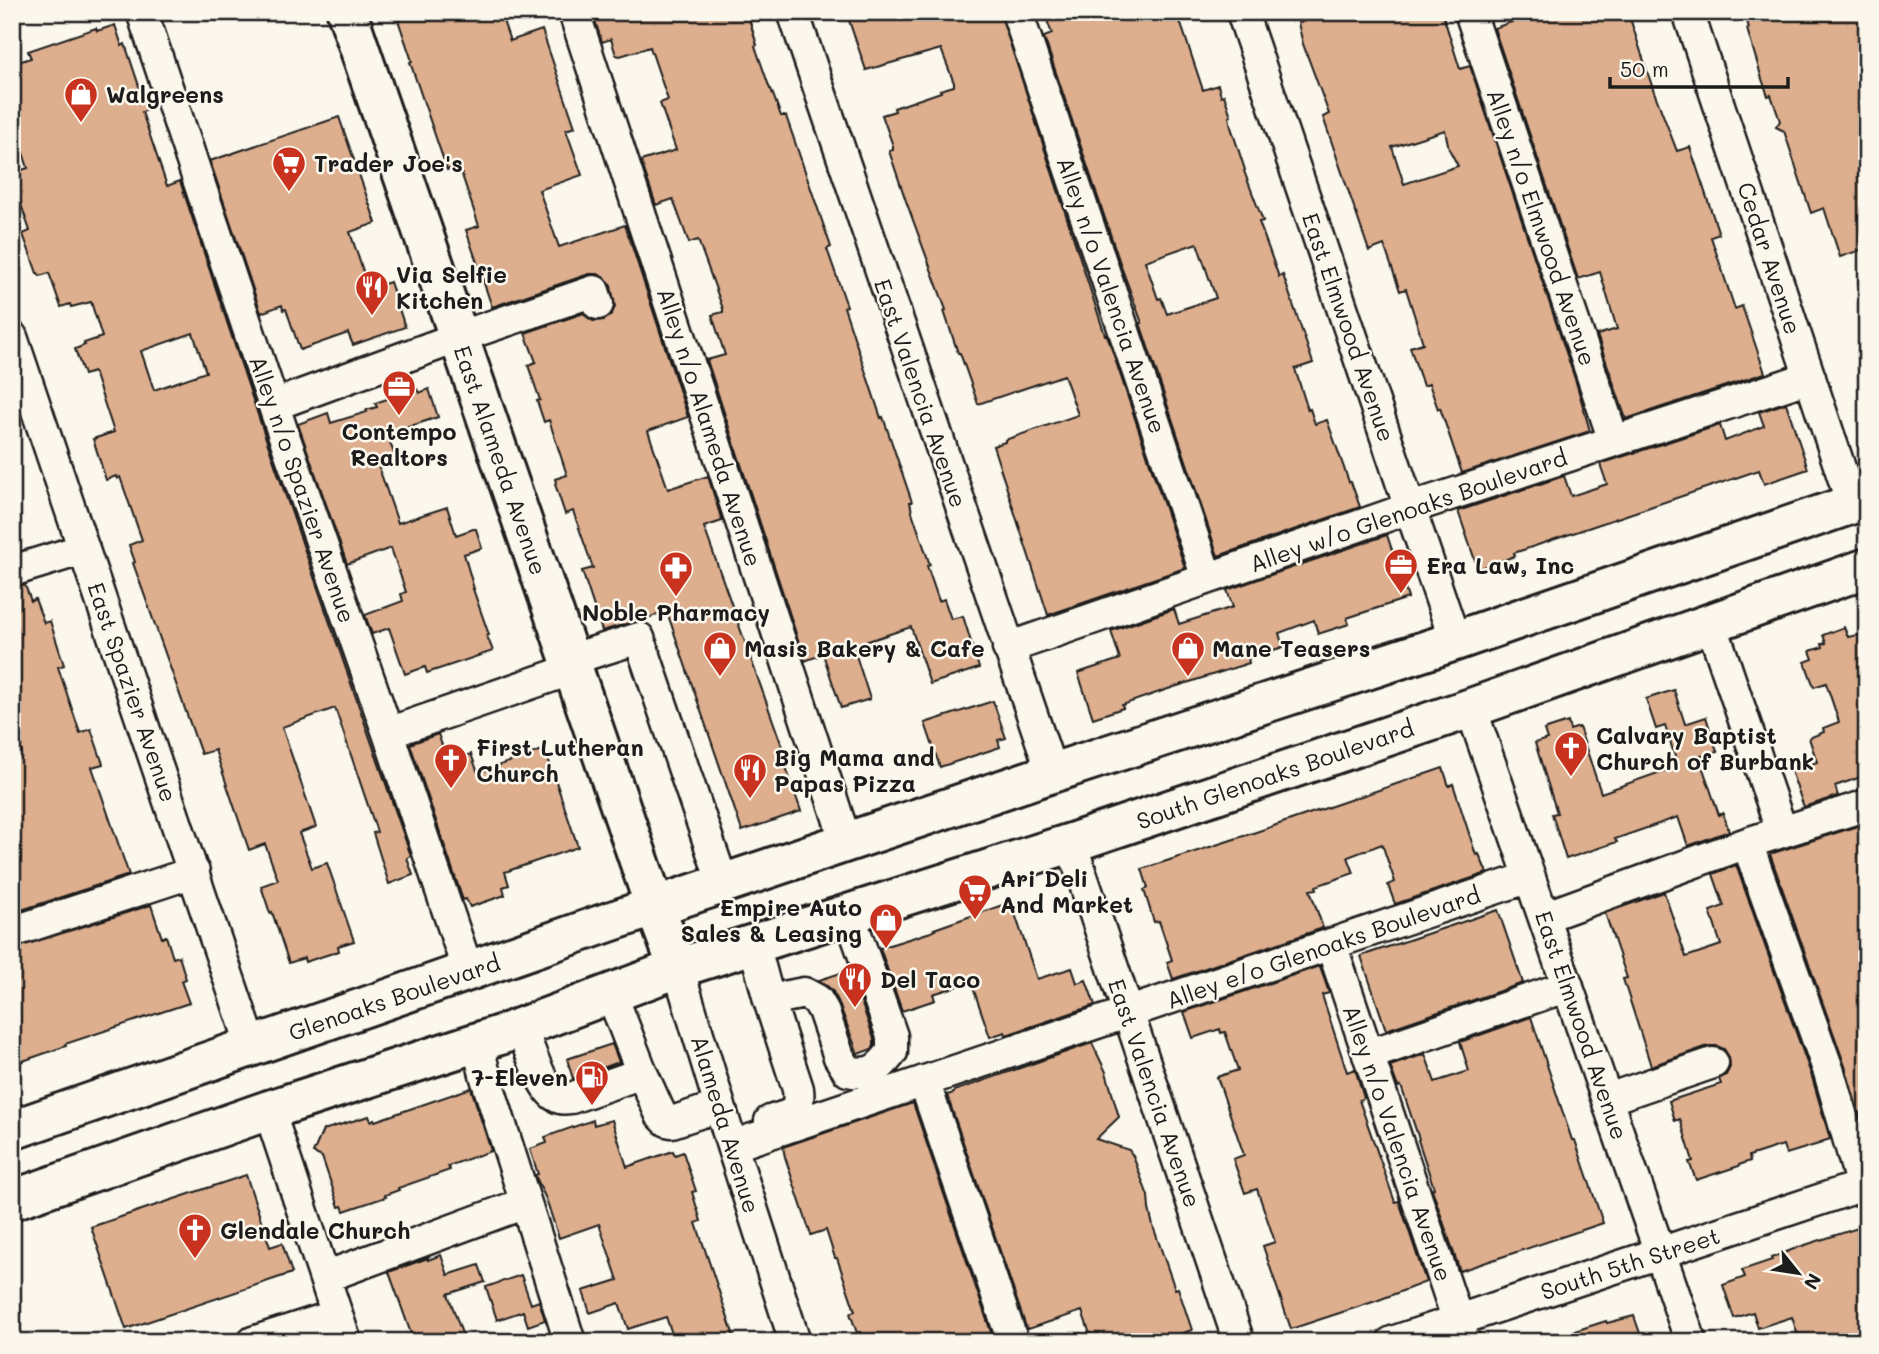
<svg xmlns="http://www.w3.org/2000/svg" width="1879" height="1354" font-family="Mali,sans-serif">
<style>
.building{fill:#deaf8f;stroke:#1c1c1c;stroke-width:2;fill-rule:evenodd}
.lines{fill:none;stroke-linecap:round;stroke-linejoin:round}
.minor-casing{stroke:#1c1c1c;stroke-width:35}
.major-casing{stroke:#1c1c1c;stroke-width:44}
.minor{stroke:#fbf7ec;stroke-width:30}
.major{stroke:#fbf7ec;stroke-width:38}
.labels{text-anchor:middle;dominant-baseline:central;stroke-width:5;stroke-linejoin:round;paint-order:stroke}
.poi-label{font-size:23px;font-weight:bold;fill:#1c1c1c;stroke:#fbf7ec;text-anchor:start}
.street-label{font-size:23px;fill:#1c1c1c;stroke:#fbf7ec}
</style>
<rect width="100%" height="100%" fill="#fbf7ec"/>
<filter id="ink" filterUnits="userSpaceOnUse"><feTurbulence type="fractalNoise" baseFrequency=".0143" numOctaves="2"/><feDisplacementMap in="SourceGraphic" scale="14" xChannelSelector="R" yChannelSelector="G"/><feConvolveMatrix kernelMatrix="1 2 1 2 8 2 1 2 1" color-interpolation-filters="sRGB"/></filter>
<g filter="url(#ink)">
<path class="building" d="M399,12H500L510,41L542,30L575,127L566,130L582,175L539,190L559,247L625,225L688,417L648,431L668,489L708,476L722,521L704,527L788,763L785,764L801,811L742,831L667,612L602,631L582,571L593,568L573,511L565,514L555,484L556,483L555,479L567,475L549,420L544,422L537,401L540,400L528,365L536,362L525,333L584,313L587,317L593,321L604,320L611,315L615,307L611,286L605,278L598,274H589L492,307L466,230L479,226L459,166L447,170L410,62L412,61L398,20L402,19Z
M592,12H747L757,45L755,46L770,89H771L781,116H786L831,247L827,249L847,306L844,307L881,418L883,417L912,502H910L912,512L930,565L927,566L939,601L944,599L951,619L963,616L979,668L930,684L911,627L853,646L870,699L841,708L823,654L805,661L707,360L725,355L712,315L723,312V309L698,240L689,243L673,199L656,205L641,161L676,150L660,103L668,100L650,47L620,56L616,55L611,39L602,42Z
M846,12H964L966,16L976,12H1000L1105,335H1107L1185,568L1048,615L993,446L1005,442V440L1078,415L1064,375L978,404L960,353H958L944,311L946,310L906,201L889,151L893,150V146L882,115L895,111L894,108L941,92L940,90L954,86V83L941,49L866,70Z
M1044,12H1177L1203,90L1218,85L1221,96L1224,95L1231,116L1229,117L1231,127L1245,170L1244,171L1263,221L1259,222L1279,277L1283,275L1313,363L1295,369L1308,410L1310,409L1315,424L1327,420L1349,482H1351L1360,507L1218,556L1140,323H1142L1122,269L1044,37L1052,34ZM1197,243L1216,298L1167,314L1161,298L1158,299L1145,261Z
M1330,12H1442L1460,69L1470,66L1576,382L1590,431L1462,473L1440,408L1438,409L1429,384L1423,386L1410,347L1423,343L1406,289L1400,291L1384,245L1369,251L1323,117L1329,114L1303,44L1298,23ZM1445,130L1449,149L1458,166L1404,184L1392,147Z
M1540,12H1628L1653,89L1677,151L1690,147L1719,234L1711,237L1735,309L1742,306L1765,373L1626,419L1597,335L1617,329L1600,272L1578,279L1494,28Z
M1744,12H1867V248L1840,257L1824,208L1811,213L1784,131L1776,127L1780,121L1771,95L1768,96L1762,79L1747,29L1749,28Z
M115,25L122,46L125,44L147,110L142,112L167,186L180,181L265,436L411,856L407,858L413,875L389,884L373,833L377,832L335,708L282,727L316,827L299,833L312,868L327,863L354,941L338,946L339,951L305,962L304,958L289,963L272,912L270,913L261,886L278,880L265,844L249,850L215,750L201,754L133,563L135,562L129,545L142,540L120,477L117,479L116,476L106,480L93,439L114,432L94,372L84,375L75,349L85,345L84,343L102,337L91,302L71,307L70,304L61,307L49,273L40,276L38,273H37L23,234L30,231L12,178V173L28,168L12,119V64L31,58L28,51L96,28L97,31ZM193,333L206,372L154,390L141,351Z
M339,117L376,223L350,232L369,289L390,282L405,327L353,345L348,333L300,350L286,309L283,310L282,305L261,313L210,161Z
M417,389L419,393L429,389L438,417L387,434L397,462L379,468L398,523L447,507L456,535L473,529H476L482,548L464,554L474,589H473L489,635L487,636L493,651L427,673L425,667L405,674L389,628L372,634L365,615L403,601L401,594L406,592L391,548L347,564L298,424L328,413L331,423L367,412L366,410L377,407L375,403Z
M1786,403L1808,469L1764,484L1759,470L1514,553L1515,556L1478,569L1458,511L1564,476L1571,496L1607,484L1600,464L1720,425L1725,441L1764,426L1759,412Z
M1387,535L1408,598L1347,618L1349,624L1318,634L1314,620L1279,633L1283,647L1248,658L1249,663L1171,688L1122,705L1123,708L1093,718L1078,673L1120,659L1111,631L1174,609L1179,624L1233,607L1227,590Z
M25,585L31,601L35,599L44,623L50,621L64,665L58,667L80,733L91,729L103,764L92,767L129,875L12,913V756L22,752L12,725V588Z
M1844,627L1848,637L1867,633V775L1835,786L1838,796L1804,807L1791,771L1817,762L1809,738L1824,732L1823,728L1839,722L1826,683L1814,687L1805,662L1813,659L1810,651L1823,647L1822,644L1826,643L1823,635Z
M1674,690L1685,724L1706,717L1717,751L1699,757L1719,815L1723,813L1729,831L1688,846L1678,817L1615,839L1617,842L1566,859L1552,814L1557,813L1535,743L1547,739L1544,730L1568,722L1570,730L1579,727L1601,793L1678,766L1665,726L1656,729L1646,699Z
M993,701L1006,738L998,740L1000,747L940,767L925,723Z
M438,734L448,762L471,754L478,773L545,749L578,847L505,872L509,885L503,887L505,895L470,907L466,899L463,900L410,744Z
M1443,768L1449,786L1453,784L1476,855L1479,854L1487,873L1395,904L1388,885L1395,882L1382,844L1348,857L1354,873L1316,886L1317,889L1310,890L1323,928L1173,979L1167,962L1172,960L1159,921L1154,922L1144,890L1148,888L1142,869L1253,833Z
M1867,823V1127L1863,1128L1845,1066L1770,854Z
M1736,865L1812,1077L1830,1139L1821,1142L1822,1143L1786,1154L1783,1145L1749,1156L1750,1161L1739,1165V1166L1696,1180L1689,1162L1693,1161L1680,1119L1675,1121L1669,1101L1721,1084L1719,1079L1726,1075L1730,1067L1729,1057L1724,1049L1717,1046H1708L1651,1066L1623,979L1627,978L1605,913L1664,892L1686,957L1721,945L1710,911L1724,906L1713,874Z
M1011,902L1037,979L1072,968L1077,983L1086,980L1095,1005L1006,1035L1005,1032L990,1037L971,982L933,994L935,1000L902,1011L880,948L931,932L935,930L934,929Z
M151,905L162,938L166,936L173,958L179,956L186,979L181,981L189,1003L65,1044L66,1046L20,1062L19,1060L12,1062V949Z
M1498,910L1523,983L1386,1030L1361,956Z
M1320,966L1329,993L1322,995L1347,1072L1355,1069L1364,1098L1359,1100L1395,1202L1399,1201L1426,1282L1376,1301L1291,1329L1263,1246L1275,1242L1257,1189L1245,1193L1233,1159L1244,1155L1217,1077L1238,1070L1225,1032L1221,1033L1220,1029L1193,1038L1184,1012Z
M850,970L874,1039V1046L872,1049L858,1054L838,1001L832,990L819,980Z
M1531,1017L1572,1140H1575L1603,1223L1460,1271L1432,1189L1434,1188L1418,1140L1419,1139L1401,1086L1398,1087L1390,1066L1425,1054L1435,1082L1469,1071L1460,1042Z
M1092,1043L1106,1072L1119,1117L1096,1139L1129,1150L1133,1156L1148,1196L1149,1209L1153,1226L1175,1289L1178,1288L1192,1330L1156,1342H1099L1097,1335L1091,1337L1082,1311L1028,1329L1026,1327L947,1095L954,1093V1091Z
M612,1044L619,1062L573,1079L567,1059Z
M471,1088L491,1151L448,1166L450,1170L398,1188L399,1190L385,1195L386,1197L344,1211L342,1206L339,1207L322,1157L313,1153L323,1130L369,1116L371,1121L374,1119L375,1121Z
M913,1103L993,1338L981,1342H864L860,1332L857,1333L850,1313L855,1311L837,1258H835L826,1230L811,1235L785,1157L783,1147Z
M593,1120L594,1125L612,1120L627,1167L673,1151L675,1155L683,1152L696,1191L692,1192L701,1221L696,1223L736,1342H675L666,1317L628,1329L619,1303L590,1313L583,1291L618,1280L599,1224L559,1238L546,1199L535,1175L538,1174L530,1149L547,1143L545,1137Z
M246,1175L270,1247L282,1243L292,1273L126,1329L91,1227Z
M1867,1225V1342H1800L1792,1317L1758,1328L1753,1312L1734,1318L1723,1285L1745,1277L1742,1270L1772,1260L1771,1258L1799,1247Z
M441,1255L448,1275L479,1265L485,1282L448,1294L465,1342H414L389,1272L428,1258V1260Z
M521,1275L531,1304L539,1301L545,1320L528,1326L523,1311L497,1320L486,1287Z
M1634,1316L1643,1342H1554L1553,1338L1606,1321L1607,1323Z"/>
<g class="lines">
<g class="minor-casing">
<path id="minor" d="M142,12L282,430L388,733L468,971
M574,12L846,842
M793,12L1052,773
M1017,12L1207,578
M1242,12L1455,641
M1470,12L1614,441
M1688,12L1852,504
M12,337L252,1047
M274,405L459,337L594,291L598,304
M12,571L84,549
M1711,623L1782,832
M1008,648L1410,508L1810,377
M569,660L639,638L723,884
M1471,708L1691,1342
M388,733L573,669
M1071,843L1239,1342
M1747,843L1829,1072L1862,1186
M1544,917L1747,843L1867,805
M12,932L194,872
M754,944L769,1000L798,1089C801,1115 791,1114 770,1121
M1331,944L1465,1342
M678,968L732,1146L795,1342
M769,1000L804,993L817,1000L823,1010L839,1057L848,1071C871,1076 878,1070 892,1052V1036L849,914
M521,1027C527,1043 541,1086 554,1095C560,1099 564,1099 571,1098L642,1073L611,993
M477,1043L486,1078L570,1342
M1368,1055L1568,986
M642,1073L661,1115L667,1121L672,1122L720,1106
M924,1081L1013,1342
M1608,1099L1713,1063
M269,1110L346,1342
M732,1146L1530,877
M325,1277L525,1203
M253,1342L337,1315
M1392,1342L1867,1184"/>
</g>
<g class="major-casing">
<path id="major" d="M347,12L655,907L678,968
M12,1130L612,921L1052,773L1455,641L1867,499
M12,1200L269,1110L506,1033L678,968L1071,843L1471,708L1867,568"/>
</g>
<use href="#minor" class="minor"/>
<use href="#major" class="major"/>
</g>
</g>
<defs>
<g id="shop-pin" transform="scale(1.75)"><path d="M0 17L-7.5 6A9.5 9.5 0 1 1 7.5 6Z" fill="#c8321e" stroke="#fbf7ec"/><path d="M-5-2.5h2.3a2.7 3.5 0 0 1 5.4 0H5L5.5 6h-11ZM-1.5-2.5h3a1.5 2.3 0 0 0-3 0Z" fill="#fff"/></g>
<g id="supermarket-pin" transform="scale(1.75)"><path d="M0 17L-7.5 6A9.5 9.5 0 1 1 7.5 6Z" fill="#c8321e" stroke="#fbf7ec"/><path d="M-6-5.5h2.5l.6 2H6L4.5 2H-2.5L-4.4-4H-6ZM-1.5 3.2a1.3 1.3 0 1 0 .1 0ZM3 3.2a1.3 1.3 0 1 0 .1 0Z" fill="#fff"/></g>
<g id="restaurant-pin" transform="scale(1.75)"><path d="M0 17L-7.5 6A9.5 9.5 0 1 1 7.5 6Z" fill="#c8321e" stroke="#fbf7ec"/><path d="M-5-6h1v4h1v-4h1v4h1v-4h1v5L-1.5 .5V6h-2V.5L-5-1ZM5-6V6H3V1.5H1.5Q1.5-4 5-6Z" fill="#fff"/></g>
<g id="office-pin" transform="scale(1.75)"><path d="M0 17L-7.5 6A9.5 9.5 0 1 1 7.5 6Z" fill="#c8321e" stroke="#fbf7ec"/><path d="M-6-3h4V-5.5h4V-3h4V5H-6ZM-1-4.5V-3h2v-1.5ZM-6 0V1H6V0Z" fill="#fff"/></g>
<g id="pharmacy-pin" transform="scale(1.75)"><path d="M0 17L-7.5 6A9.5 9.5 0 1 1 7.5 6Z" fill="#c8321e" stroke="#fbf7ec"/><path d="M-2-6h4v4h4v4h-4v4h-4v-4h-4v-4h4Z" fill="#fff"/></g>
<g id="church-pin" transform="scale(1.75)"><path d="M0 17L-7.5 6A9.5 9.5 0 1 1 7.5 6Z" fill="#c8321e" stroke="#fbf7ec"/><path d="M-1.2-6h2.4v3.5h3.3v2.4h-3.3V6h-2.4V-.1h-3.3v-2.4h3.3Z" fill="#fff"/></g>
<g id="fuel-pin" transform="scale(1.75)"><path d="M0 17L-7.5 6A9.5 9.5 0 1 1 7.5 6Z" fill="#c8321e" stroke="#fbf7ec"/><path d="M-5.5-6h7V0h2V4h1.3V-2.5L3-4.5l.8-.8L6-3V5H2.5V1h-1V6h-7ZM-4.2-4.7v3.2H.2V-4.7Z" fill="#fff"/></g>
</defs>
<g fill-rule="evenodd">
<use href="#shop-pin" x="81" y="94"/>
<use href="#supermarket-pin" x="289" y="163"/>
<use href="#restaurant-pin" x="372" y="287"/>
<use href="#office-pin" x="399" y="387"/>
<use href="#office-pin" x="1401" y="565"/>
<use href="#pharmacy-pin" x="676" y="568"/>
<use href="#shop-pin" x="720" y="648"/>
<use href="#shop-pin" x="1188" y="648"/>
<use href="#church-pin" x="1571" y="748"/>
<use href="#church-pin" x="451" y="760"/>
<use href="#restaurant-pin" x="750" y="770"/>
<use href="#supermarket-pin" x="975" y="891"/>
<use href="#shop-pin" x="886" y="920"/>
<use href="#restaurant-pin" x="855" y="979"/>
<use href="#fuel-pin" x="592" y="1077"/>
<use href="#church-pin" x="195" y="1230"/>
</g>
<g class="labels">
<g class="poi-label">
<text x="106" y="94">Walgreens</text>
<text x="314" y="163">Trader Joe's</text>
<text x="396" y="274">Via Selfie<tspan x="396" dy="26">Kitchen</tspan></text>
<text x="399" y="431" text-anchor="middle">Contempo<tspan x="399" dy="26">Realtors</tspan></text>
<text x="1426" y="565">Era Law, Inc</text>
<text x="676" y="612" text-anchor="middle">Noble Pharmacy</text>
<text x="744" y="648">Masis Bakery &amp; Cafe</text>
<text x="1212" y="648">Mane Teasers</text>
<text x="1596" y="735">Calvary Baptist<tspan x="1596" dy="26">Church of Burbank</tspan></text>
<text x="476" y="747">First Lutheran<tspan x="476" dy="26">Church</tspan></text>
<text x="774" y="757">Big Mama and<tspan x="774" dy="26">Papas Pizza</tspan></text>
<text x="1000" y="878">Ari Deli<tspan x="1000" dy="26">And Market</tspan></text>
<text x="862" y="907" text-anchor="end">Empire Auto<tspan x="862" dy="26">Sales &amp; Leasing</tspan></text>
<text x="880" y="979">Del Taco</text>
<text x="568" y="1077" text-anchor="end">7-Eleven</text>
<text x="220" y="1230">Glendale Church</text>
</g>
<g class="street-label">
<text transform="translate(1542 227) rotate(71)">Alley n/o Elmwood Avenue</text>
<text transform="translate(1770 258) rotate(72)">Cedar Avenue</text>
<text transform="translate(1112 295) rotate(71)">Alley n/o Valencia Avenue</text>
<text transform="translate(1349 327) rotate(71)">East Elmwood Avenue</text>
<text transform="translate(921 393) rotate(71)">East Valencia Avenue</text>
<text transform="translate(710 427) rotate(72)">Alley n/o Alameda Avenue</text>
<text transform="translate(501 460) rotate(71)">East Alameda Avenue</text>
<text transform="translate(303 489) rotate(71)">Alley n/o Spazier Avenue</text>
<text transform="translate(1408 510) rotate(-19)">Alley w/o Glenoaks Boulevard</text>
<text transform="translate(133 692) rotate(71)">East Spazier Avenue</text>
<text transform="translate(1275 774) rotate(-19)">South Glenoaks Boulevard</text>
<text transform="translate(1323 947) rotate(-19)">Alley e/o Glenoaks Boulevard</text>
<text transform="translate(394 997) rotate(-19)">Glenoaks Boulevard</text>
<text transform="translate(1582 1025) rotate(71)">East Elmwood Avenue</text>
<text transform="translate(1155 1093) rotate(71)">East Valencia Avenue</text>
<text transform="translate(726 1124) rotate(73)">Alameda Avenue</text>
<text transform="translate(1398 1143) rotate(71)">Alley n/o Valencia Avenue</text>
<text transform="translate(1630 1263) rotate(-18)">South 5th Street</text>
</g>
</g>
<rect width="1879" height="1354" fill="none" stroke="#fbf7ec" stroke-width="42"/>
<rect x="21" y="21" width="1837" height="1312" fill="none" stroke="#1c1c1c" stroke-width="2.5" filter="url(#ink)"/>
<g transform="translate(1798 1273) rotate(120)" stroke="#fbf7ec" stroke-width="5" paint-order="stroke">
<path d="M0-5L12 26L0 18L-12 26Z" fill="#1c1c1c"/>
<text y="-10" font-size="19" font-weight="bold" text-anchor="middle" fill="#1c1c1c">N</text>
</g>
<path d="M1610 77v10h178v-10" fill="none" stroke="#1c1c1c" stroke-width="3.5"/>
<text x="1620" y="77" font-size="21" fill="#1c1c1c" stroke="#fbf7ec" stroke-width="5" paint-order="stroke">50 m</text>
</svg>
